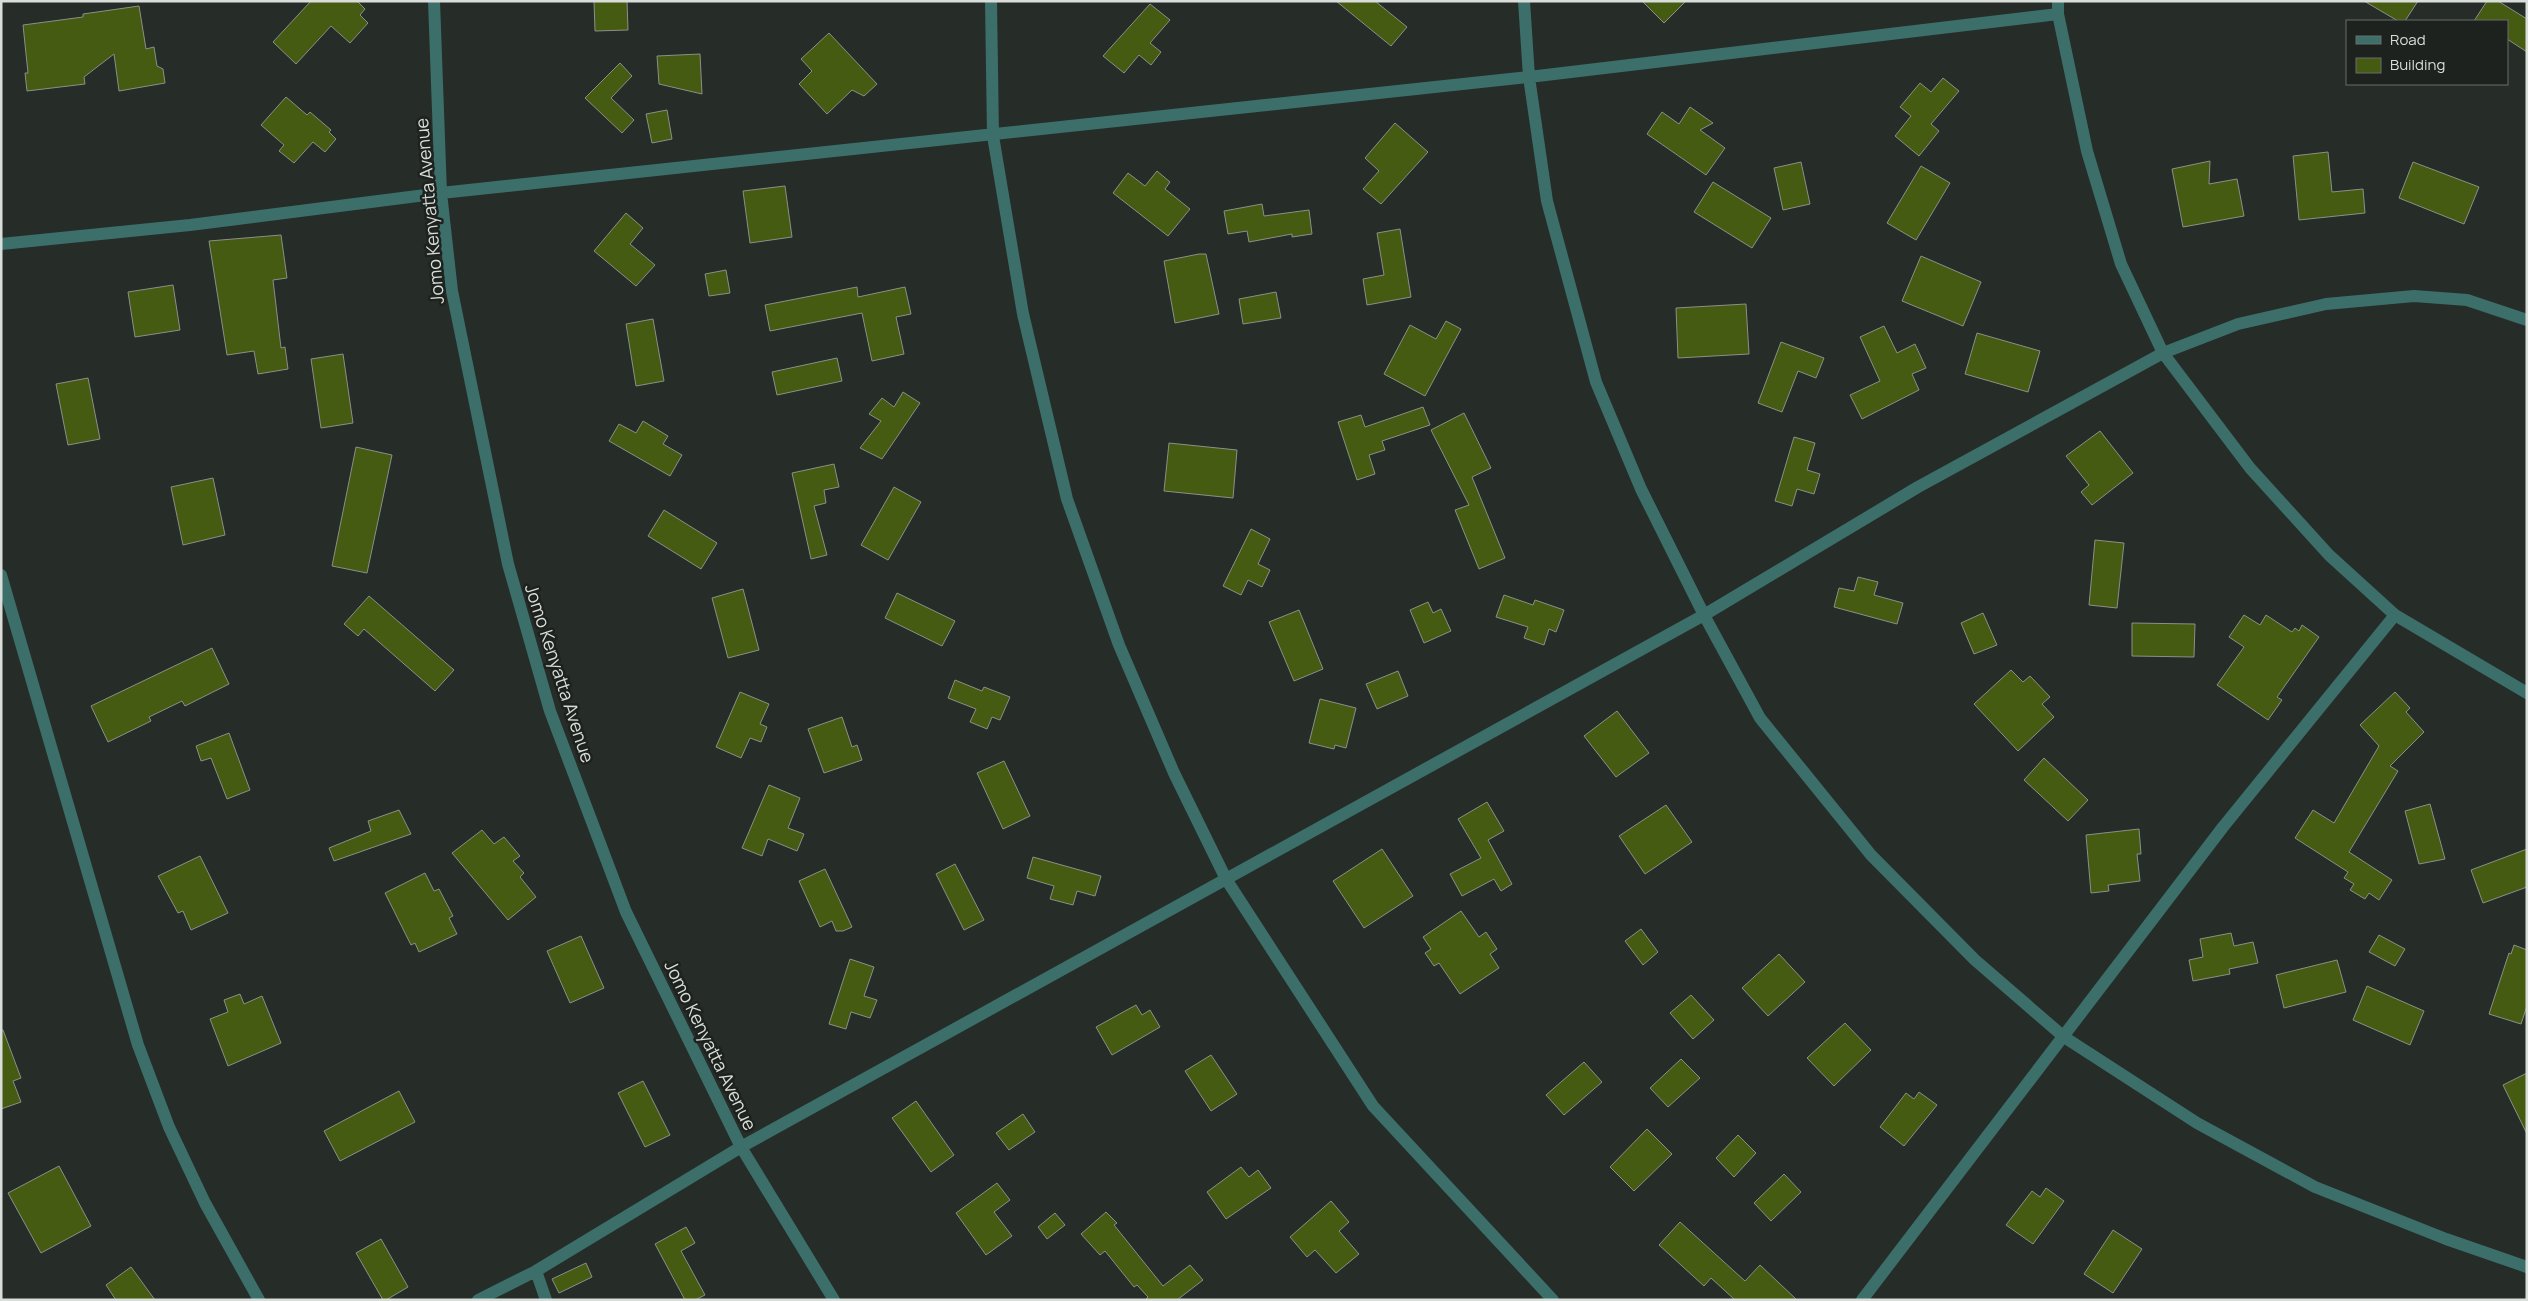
<svg xmlns="http://www.w3.org/2000/svg" width="2528" height="1301" font-family="Manrope,sans-serif">
<style>
.building{fill:#465b12;stroke:#8c8f88}
.lines{fill:none;stroke-linecap:round;stroke-linejoin:round}
.minor{stroke:#3c6f6a;stroke-width:12}
.labels{text-anchor:middle;dominant-baseline:central;stroke-width:5;stroke-linejoin:round;paint-order:stroke}
.street-label{font-size:18px;fill:#dadedb;stroke:#1d221f}
</style>
<rect width="100%" height="100%" fill="#262c28"/>
<path class="building" d="M311,1H357L365,9L360,15L368,23L350,43L331,26L296,64L273,42Z
M594,1H627L628,30L595,31Z
M1336,1H1375L1407,27L1391,46Z
M1642,1H1686L1664,23Z
M2364,1H2418L2405,21H2398Z
M2487,1H2498L2527,19V52L2507,39V21H2474Z
M1150,4L1170,20L1150,43L1161,52L1151,65L1139,55L1124,73L1103,56Z
M139,6L146,49L154,47L157,66L163,69L165,83L119,91L114,54L84,77L85,84L27,91L25,73H28L23,25L83,17V14Z
M829,33L877,84L864,96L852,90L827,114L799,84L812,71L801,59Z
M700,54L702,94L659,84L657,56Z
M620,63L632,76L611,98L634,120L622,133L585,98Z
M1943,78L1959,91L1931,124L1939,131L1919,156L1895,136L1911,116L1900,107L1920,83L1931,92Z
M286,97L307,115L310,112L331,130L329,132L336,139L325,152L313,142L294,163L279,151L284,145L261,125Z
M1690,107L1713,123L1700,130L1725,148L1706,175L1647,134L1662,112L1679,124Z
M667,110L672,139L652,143L646,114Z
M1395,123L1428,152L1381,204L1363,189L1379,171L1365,158Z
M2328,152L2332,192L2363,189L2365,213L2299,220L2293,156Z
M2210,161L2209,184L2237,179L2244,216L2183,227L2172,169Z
M1801,162L1810,204L1783,210L1774,168Z
M2413,162L2479,187L2464,224L2399,198Z
M1921,166L1950,183L1916,240L1887,223Z
M1157,171L1170,182L1165,189L1190,209L1168,236L1113,193L1128,173L1145,186Z
M1713,182L1771,218L1752,248L1694,212Z
M785,186L792,237L750,243L743,191Z
M1262,204L1264,216L1309,210L1312,234L1292,237V234L1249,242L1247,231L1228,234L1224,211Z
M626,213L643,228L630,244L655,265L636,286L594,251Z
M1400,229L1411,297L1367,305L1363,279L1384,275L1377,233Z
M281,235L287,278L273,280L281,348L285,347L288,369L258,374L254,351L227,355L209,241Z
M1199,254H1206L1219,314L1175,323L1164,261Z
M1921,256L1981,282L1963,326L1902,301Z
M726,270L730,293L709,296L705,274Z
M173,285L180,330L135,337L128,292Z
M857,287L858,297L905,287L911,314L896,317L904,354L872,361L862,313L770,331L765,305Z
M1276,292L1281,318L1243,324L1239,299Z
M1746,304L1749,354L1678,358L1676,308Z
M653,319L664,381L636,386L626,324Z
M1446,321L1461,329L1425,396L1384,374L1410,325L1436,339Z
M1884,326L1897,353L1915,344L1926,368L1912,374L1919,390L1862,419L1850,395L1880,381L1860,337Z
M1977,333L2040,351L2028,392L1965,374Z
M1781,342L1824,358L1816,378L1798,371L1782,412L1758,403Z
M343,354L353,423L321,428L311,359Z
M837,358L842,381L777,395L772,372Z
M88,378L100,439L68,445L56,384Z
M903,392L920,403L882,459L860,448L881,421L869,414L882,398L894,407Z
M1423,407L1430,425L1382,441L1385,450L1369,455L1375,474L1357,480L1338,422L1361,415L1365,427Z
M1464,413L1491,468L1472,477L1505,558L1479,569L1455,510L1469,505L1431,430Z
M643,421L668,436L663,444L682,455L670,476L609,441L619,424L636,433Z
M2100,431L2133,473L2092,505L2081,492L2089,485L2066,456Z
M1794,437L1815,443L1807,470L1820,474L1814,494L1797,489L1792,506L1775,501Z
M1169,443L1237,450L1233,498L1164,491Z
M356,447L392,455L367,573L332,566Z
M834,464L839,487L824,490L826,503L814,506L827,555L811,559L792,473Z
M213,478L225,535L183,545L171,487Z
M894,487L921,502L888,560L861,545Z
M664,510L717,543L701,569L648,536Z
M1251,529L1270,539L1258,564L1270,570L1262,587L1248,580L1241,595L1223,586Z
M2095,540L2124,543L2117,608L2089,605Z
M1858,577L1878,582L1874,595L1903,603L1897,624L1834,607L1839,588L1854,591Z
M743,589L759,650L728,658L712,598Z
M897,593L955,621L942,646L885,618Z
M1504,595L1533,605L1535,600L1564,610L1556,632L1549,629L1544,645L1524,638L1528,627L1496,617Z
M369,596L454,670L435,691L364,629L358,636L344,624Z
M1428,602L1433,613L1441,609L1451,631L1424,643L1410,610Z
M1299,610L1323,669L1294,681L1269,622Z
M1983,613L1997,645L1974,654L1961,623Z
M2244,615L2260,625L2266,615L2292,632L2295,628L2299,631L2302,625L2319,637L2277,697L2282,700L2268,720L2217,685L2244,647L2229,637Z
M2132,623L2195,624L2194,657L2132,656Z
M212,648L229,684L185,706L182,701L149,717L151,721L108,742L91,706Z
M2011,670L2023,682L2030,676L2050,697L2042,704L2054,717L2018,751L1974,704Z
M1398,671L1408,696L1377,709L1366,684Z
M955,680L982,691L984,687L1010,697L1000,720L992,717L987,729L970,722L976,709L948,698Z
M740,692L769,704L760,724L767,727L761,742L750,738L741,758L716,747Z
M2395,692L2410,708L2406,712L2424,732L2390,766L2398,771L2349,852L2392,880L2379,900L2369,893L2365,899L2350,890L2354,884L2344,878L2348,872L2295,838L2313,810L2334,823L2379,746L2360,725Z
M1320,699L1356,708L1346,748L1335,745L1334,749L1309,743Z
M1617,711L1649,753L1616,777L1584,736Z
M842,717L852,747L857,745L862,760L824,773L808,729Z
M229,733L250,790L227,799L211,758L201,761L196,746Z
M2044,758L2088,800L2068,821L2024,780Z
M1004,761L1030,816L1003,829L977,773Z
M769,785L800,798L788,828L804,834L797,851L768,839L762,856L742,848Z
M1487,802L1504,831L1488,840L1512,884L1501,891L1494,879L1462,896L1450,874L1481,858L1458,819Z
M2430,804L2445,859L2419,864L2405,811Z
M1666,805L1692,842L1645,874L1619,836Z
M399,810L411,834L334,861L329,848L371,831L368,821Z
M2139,829L2141,854H2137L2140,881L2108,885L2109,891L2091,893L2086,835Z
M482,830L494,844L504,837L520,856L513,861L524,873L520,877L536,897L508,920L452,853Z
M1382,849L1413,896L1364,928L1333,881Z
M2527,849V887L2483,903L2471,870Z
M200,856L228,913L191,930L183,911L178,913L158,876Z
M1033,857L1101,876L1095,896L1077,891L1073,905L1050,899L1054,886L1027,878Z
M955,864L984,920L964,930L936,874Z
M825,869L852,927L843,931H836L832,921L820,927L799,881Z
M425,873L434,891L439,889L453,916L449,918L457,934L419,952L415,943L411,945L385,893Z
M1461,911L1479,937L1486,932L1497,949L1490,954L1499,968L1460,994L1439,963L1434,966L1425,953L1431,949L1423,937Z
M1641,929L1658,952L1643,965L1625,941Z
M2231,933L2234,946L2253,942L2258,963L2229,969L2230,974L2193,981L2189,960L2203,957L2200,939Z
M2379,935L2405,949L2395,966L2369,952Z
M581,936L604,988L570,1003L547,951Z
M2514,945L2527,950V1006L2521,1024L2489,1014L2509,953L2511,954Z
M1779,954L1805,982L1768,1016L1742,988Z
M850,959L874,967L864,996L877,1000L870,1018L851,1012L846,1029L829,1024Z
M2337,960L2346,992L2284,1008L2276,975Z
M2367,986L2424,1011L2410,1045L2353,1020Z
M240,994L244,1004L262,996L281,1043L228,1066L210,1019L228,1012L224,1000Z
M1691,995L1714,1020L1693,1039L1670,1013Z
M1136,1005L1142,1015L1150,1010L1160,1027L1112,1055L1096,1027Z
M1845,1023L1871,1050L1834,1086L1807,1058Z
M1,1030H3L21,1078L13,1081L21,1102L1,1109Z
M1211,1055L1237,1094L1211,1111L1185,1071Z
M1681,1059L1700,1078L1668,1107L1650,1088Z
M1584,1062L1602,1082L1564,1115L1546,1095Z
M2527,1073V1134L2503,1085Z
M643,1081L670,1135L645,1147L618,1093Z
M399,1091L415,1122L340,1161L324,1131Z
M1919,1092L1937,1105L1904,1146L1880,1127L1906,1093L1914,1099Z
M916,1101L954,1155L931,1172L892,1118Z
M1023,1114L1035,1132L1009,1150L996,1133Z
M1647,1129L1672,1154L1634,1191L1610,1167Z
M1738,1135L1756,1153L1734,1177L1716,1158Z
M59,1166L91,1226L41,1253L8,1193Z
M1241,1167L1249,1177L1258,1170L1271,1188L1226,1219L1207,1192Z
M1784,1174L1801,1192L1771,1221L1754,1203Z
M997,1183L1010,1200L994,1212L1012,1236L986,1255L956,1213Z
M2046,1188L2064,1201L2033,1244L2006,1225L2032,1191L2040,1197Z
M1331,1201L1349,1222L1339,1231L1359,1254L1336,1273L1315,1250L1307,1257L1290,1237Z
M1106,1212L1117,1223L1114,1225L1163,1286L1190,1265L1203,1280L1177,1300H1145L1148,1297L1137,1285L1134,1287L1105,1251L1100,1255L1081,1234Z
M1055,1213L1065,1225L1047,1239L1038,1227Z
M1680,1222L1745,1281L1760,1265L1797,1300H1735L1711,1278L1704,1286L1659,1245Z
M686,1227L695,1243L681,1251L705,1295L695,1300H685L655,1244Z
M2113,1230L2142,1249L2113,1293L2084,1274Z
M381,1239L408,1287L386,1300H383L356,1253Z
M586,1263L592,1277L559,1293L552,1279Z
M131,1267L155,1300H116L106,1285Z"/>
<g class="lines">
<path class="minor" d="M434,1L441,193L452,291L508,564L550,711L626,912L741,1147L834,1300
M991,1L993,136L1023,314L1067,499L1119,645L1174,773L1226,879L1373,1106L1553,1300
M1524,1L1529,77L1547,201L1596,382L1641,489L1704,615L1760,718L1871,855L1975,960L2064,1037L2197,1123L2315,1187L2446,1239L2527,1267
M2058,1V14L2087,151L2121,264L2163,353L2250,468L2329,555L2395,615L2527,693
M1,244L190,225L441,193L1529,77L2058,14
M1,575L138,1045L169,1127L205,1203L259,1300
M536,1271L546,1300
M478,1300L536,1271L741,1147L1704,615L1918,487L2163,353L2238,324L2326,304L2414,296L2467,300L2527,320
M1862,1300L2223,827L2395,615"/>
</g>
<g class="labels">
<g class="street-label">
<text transform="translate(429 211) rotate(-95)">Jomo Kenyatta Avenue</text>
<text transform="translate(560 673) rotate(72)">Jomo Kenyatta Avenue</text>
<text transform="translate(711 1045) rotate(64)">Jomo Kenyatta Avenue</text>
</g>
</g>
<rect width="2528" height="1301" fill="none" stroke="#dadedb" stroke-width="5"/>
<rect x="2346" y="20" width="162" height="65" fill="#1d221f" stroke="#696d6a"/>
<rect x="2356" y="36" width="25" height="8" fill="#3c6f6a" stroke="#696d6a"/>
<text x="2390" y="45" font-size="15" fill="#dadedb">Road</text>
<rect x="2356" y="58" width="25" height="15" fill="#465b12" stroke="#696d6a"/>
<text x="2390" y="70" font-size="15" fill="#dadedb">Building</text>
</svg>
